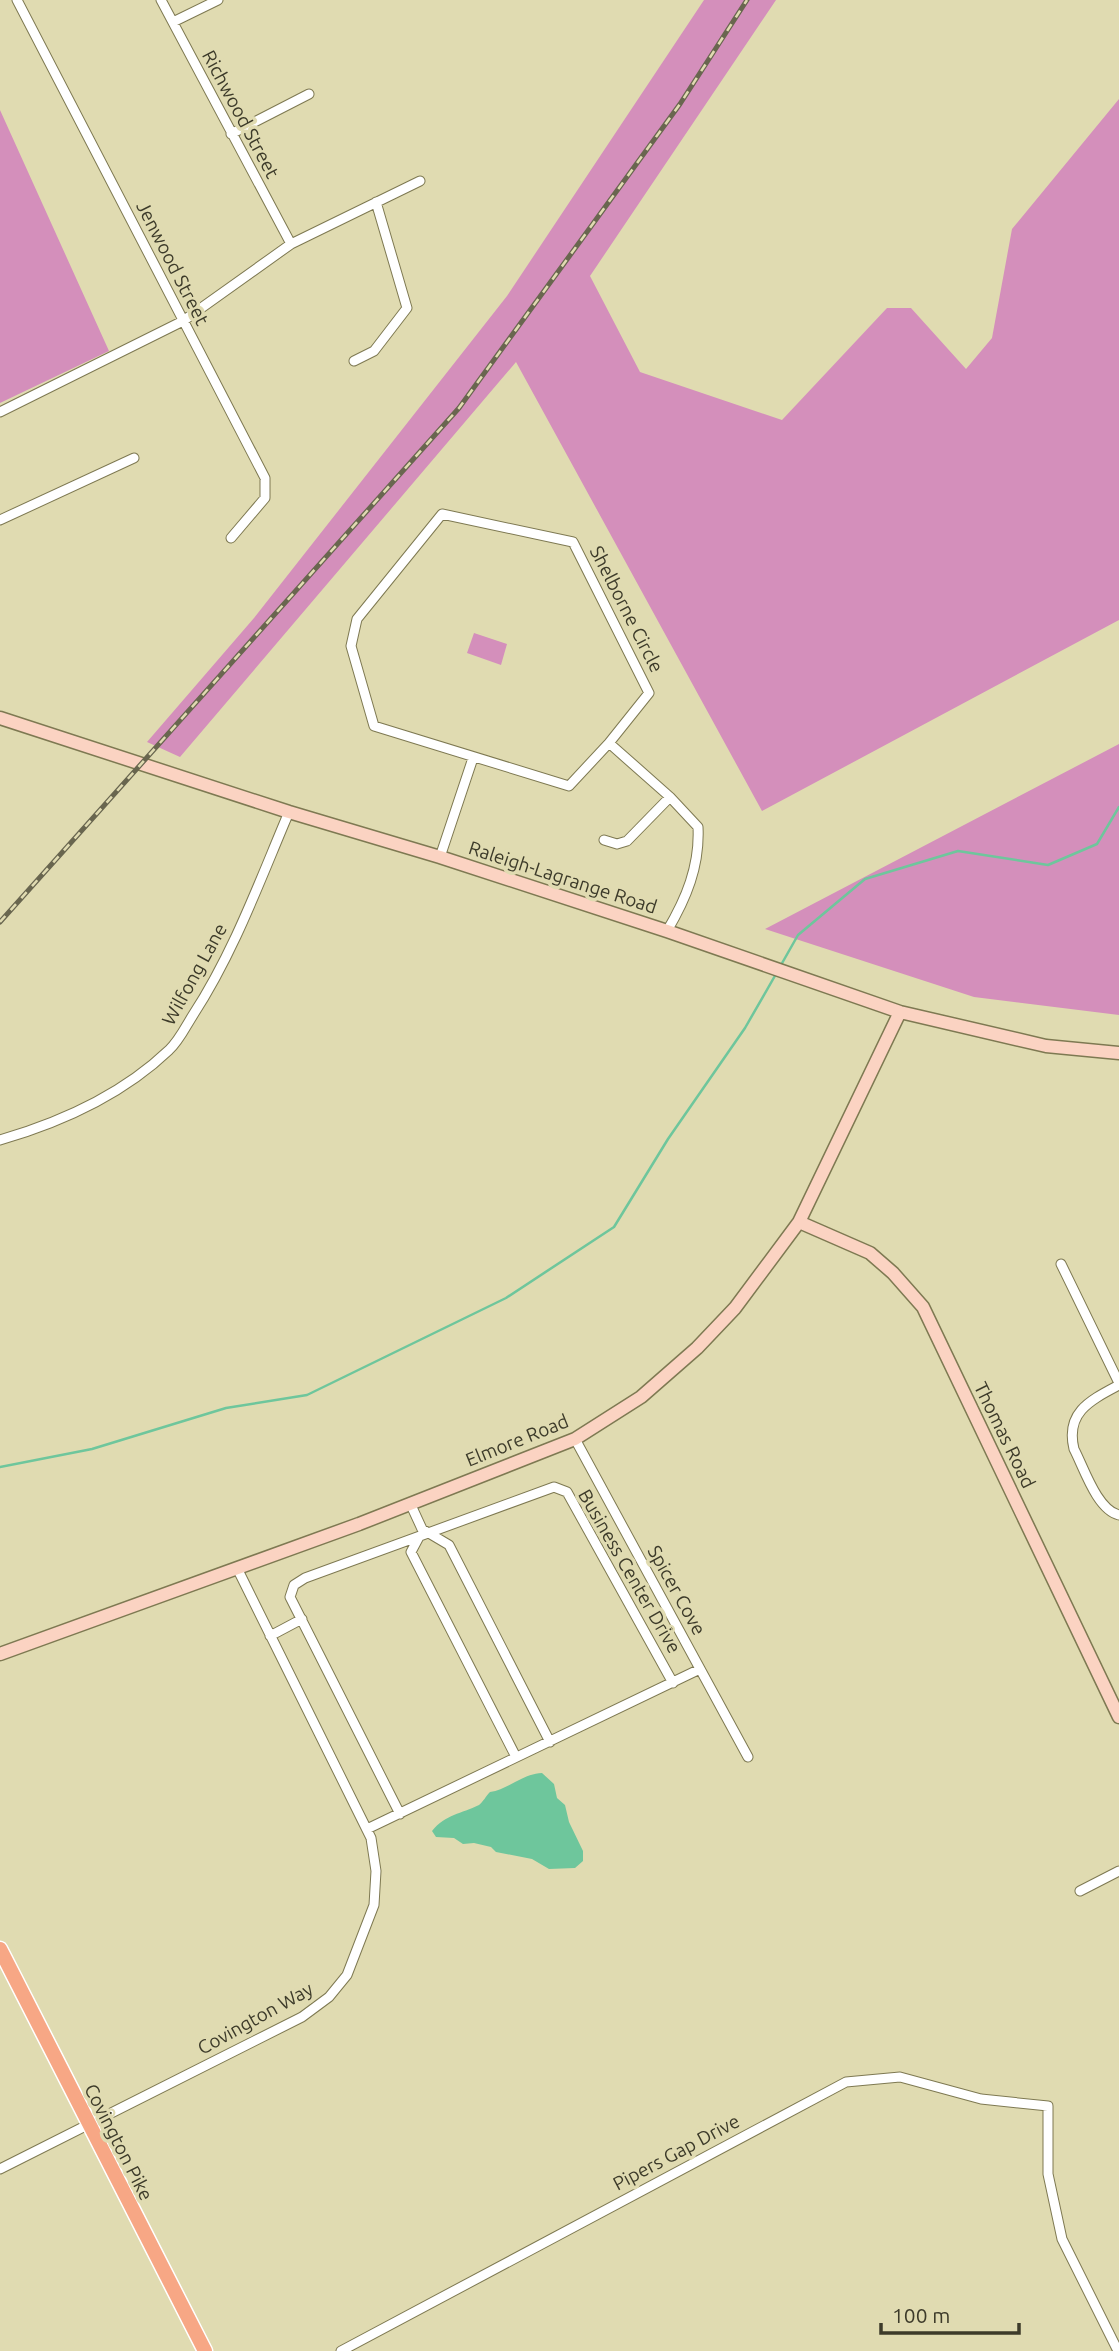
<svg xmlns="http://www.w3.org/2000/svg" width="1119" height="2351" font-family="Ubuntu,sans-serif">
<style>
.green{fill:#d48fbb}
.water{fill:#6ec69c}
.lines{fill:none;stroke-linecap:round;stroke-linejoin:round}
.stream{stroke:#6ec69c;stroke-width:2.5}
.street-casing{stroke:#7e7952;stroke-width:11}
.secondary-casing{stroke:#7e7952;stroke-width:15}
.primary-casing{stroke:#fff;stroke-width:17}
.street{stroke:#fff;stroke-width:9}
.secondary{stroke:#fbd3c2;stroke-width:12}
.primary{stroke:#f7a785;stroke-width:14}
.rail-casing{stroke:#69664f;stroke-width:5}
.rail{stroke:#e0dbb1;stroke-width:2.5;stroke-dasharray:8;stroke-linecap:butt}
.labels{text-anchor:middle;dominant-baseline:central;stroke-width:7;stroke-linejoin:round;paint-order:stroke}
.street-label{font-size:19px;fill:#3d3b2a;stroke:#e0dbb1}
</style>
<rect width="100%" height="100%" fill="#e0dbb1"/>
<path class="green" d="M704,0H776L590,276L640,372L782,420L887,308H911L966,369L992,338L1012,229L1119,99V620L762,811L516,362L180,757L147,742L254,618L507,296Z
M0,110L109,351L0,403Z
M474,633L507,644L501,665L467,653Z
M1119,744V1015L974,997L765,929Z"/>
<path class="water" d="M542,1773L554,1784L557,1798L565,1805L569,1822L583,1851V1861L575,1868L549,1869L532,1859L496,1852L491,1847L474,1843L463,1844L454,1838L436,1837L432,1831C446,1814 461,1814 479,1805C483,1802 486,1796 490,1792C509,1789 522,1774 542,1773Z"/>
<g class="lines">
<path class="stream" d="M781,965L798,935L865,879L958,851L1048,865L1097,844L1119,807
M0,1467L92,1449L226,1408L307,1395L506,1298L614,1227L668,1139L745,1028L776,974"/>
<g class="street-casing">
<path id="street" d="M17,0L265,478V498L231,538
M161,0L291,244
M173,22L218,0
M231,134L309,94
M354,361L374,351L407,308L376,202
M0,412L183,321L291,244L420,181
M442,514L573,542L649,693L609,743L569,786L374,726L351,646L357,619Z
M0,520L134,458
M609,743L670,797L698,827C700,866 686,899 667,931
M604,840L617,844L627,841L670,797
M440,857L473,758
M0,1140C62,1122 122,1095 169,1050C179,1041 186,1026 193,1015C234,952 260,880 289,812
M1061,1264L1119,1383
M1119,1385C1091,1400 1065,1412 1074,1449C1084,1468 1097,1510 1119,1515
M575,1439L748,1757
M410,1503L422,1529L449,1545L550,1742
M419,1537L411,1552L516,1757
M270,1636L302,1619
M400,1814L290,1597L294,1585L305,1578L554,1487L567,1492L673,1683
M367,1829L700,1669
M1080,1891L1119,1871
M0,2169L302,2017L329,1997L347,1975L374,1905L376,1871L371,1838L237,1568
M341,2351L846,2082L900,2077L981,2099L1048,2106V2174L1062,2239L1118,2351"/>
</g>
<g class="secondary-casing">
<path id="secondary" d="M0,718L289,812L440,857L667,931L900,1012L1046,1046L1119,1053
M799,1222L870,1253L893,1273L923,1307L1119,1717
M0,1654L359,1524L575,1439L641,1397L697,1348L735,1308L799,1222L900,1012"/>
</g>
<g class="primary-casing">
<path id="primary" d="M0,1949L205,2351"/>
</g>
<use href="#street" class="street"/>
<use href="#secondary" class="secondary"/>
<use href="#primary" class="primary"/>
<g class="rail-casing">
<path id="rail" d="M0,922L459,408L680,104L747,0"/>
</g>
<use href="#rail" class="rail"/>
</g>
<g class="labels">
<g class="street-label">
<text transform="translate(241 114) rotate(62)">Richwood Street</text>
<text transform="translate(173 263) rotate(63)">Jenwood Street</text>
<text transform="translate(627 609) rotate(63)">Shelborne Circle</text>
<text transform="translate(563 877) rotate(18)">Raleigh-Lagrange Road</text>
<text transform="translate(194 974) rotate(-61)">Wilfong Lane</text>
<text transform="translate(1005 1435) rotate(64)">Thomas Road</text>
<text transform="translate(517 1440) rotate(-22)">Elmore Road</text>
<text transform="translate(630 1571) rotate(60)">Business Center Drive</text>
<text transform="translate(677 1590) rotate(61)">Spicer Cove</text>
<text transform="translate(255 2018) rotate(-29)">Covington Way</text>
<text transform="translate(119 2142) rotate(63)">Covington Pike</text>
<text transform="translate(676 2152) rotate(-28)">Pipers Gap Drive</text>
</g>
</g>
<path d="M881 2323v10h138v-10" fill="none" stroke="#3d3b2a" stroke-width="3.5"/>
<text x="892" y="2323" font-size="21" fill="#3d3b2a" stroke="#e0dbb1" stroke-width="5" paint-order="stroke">100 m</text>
</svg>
